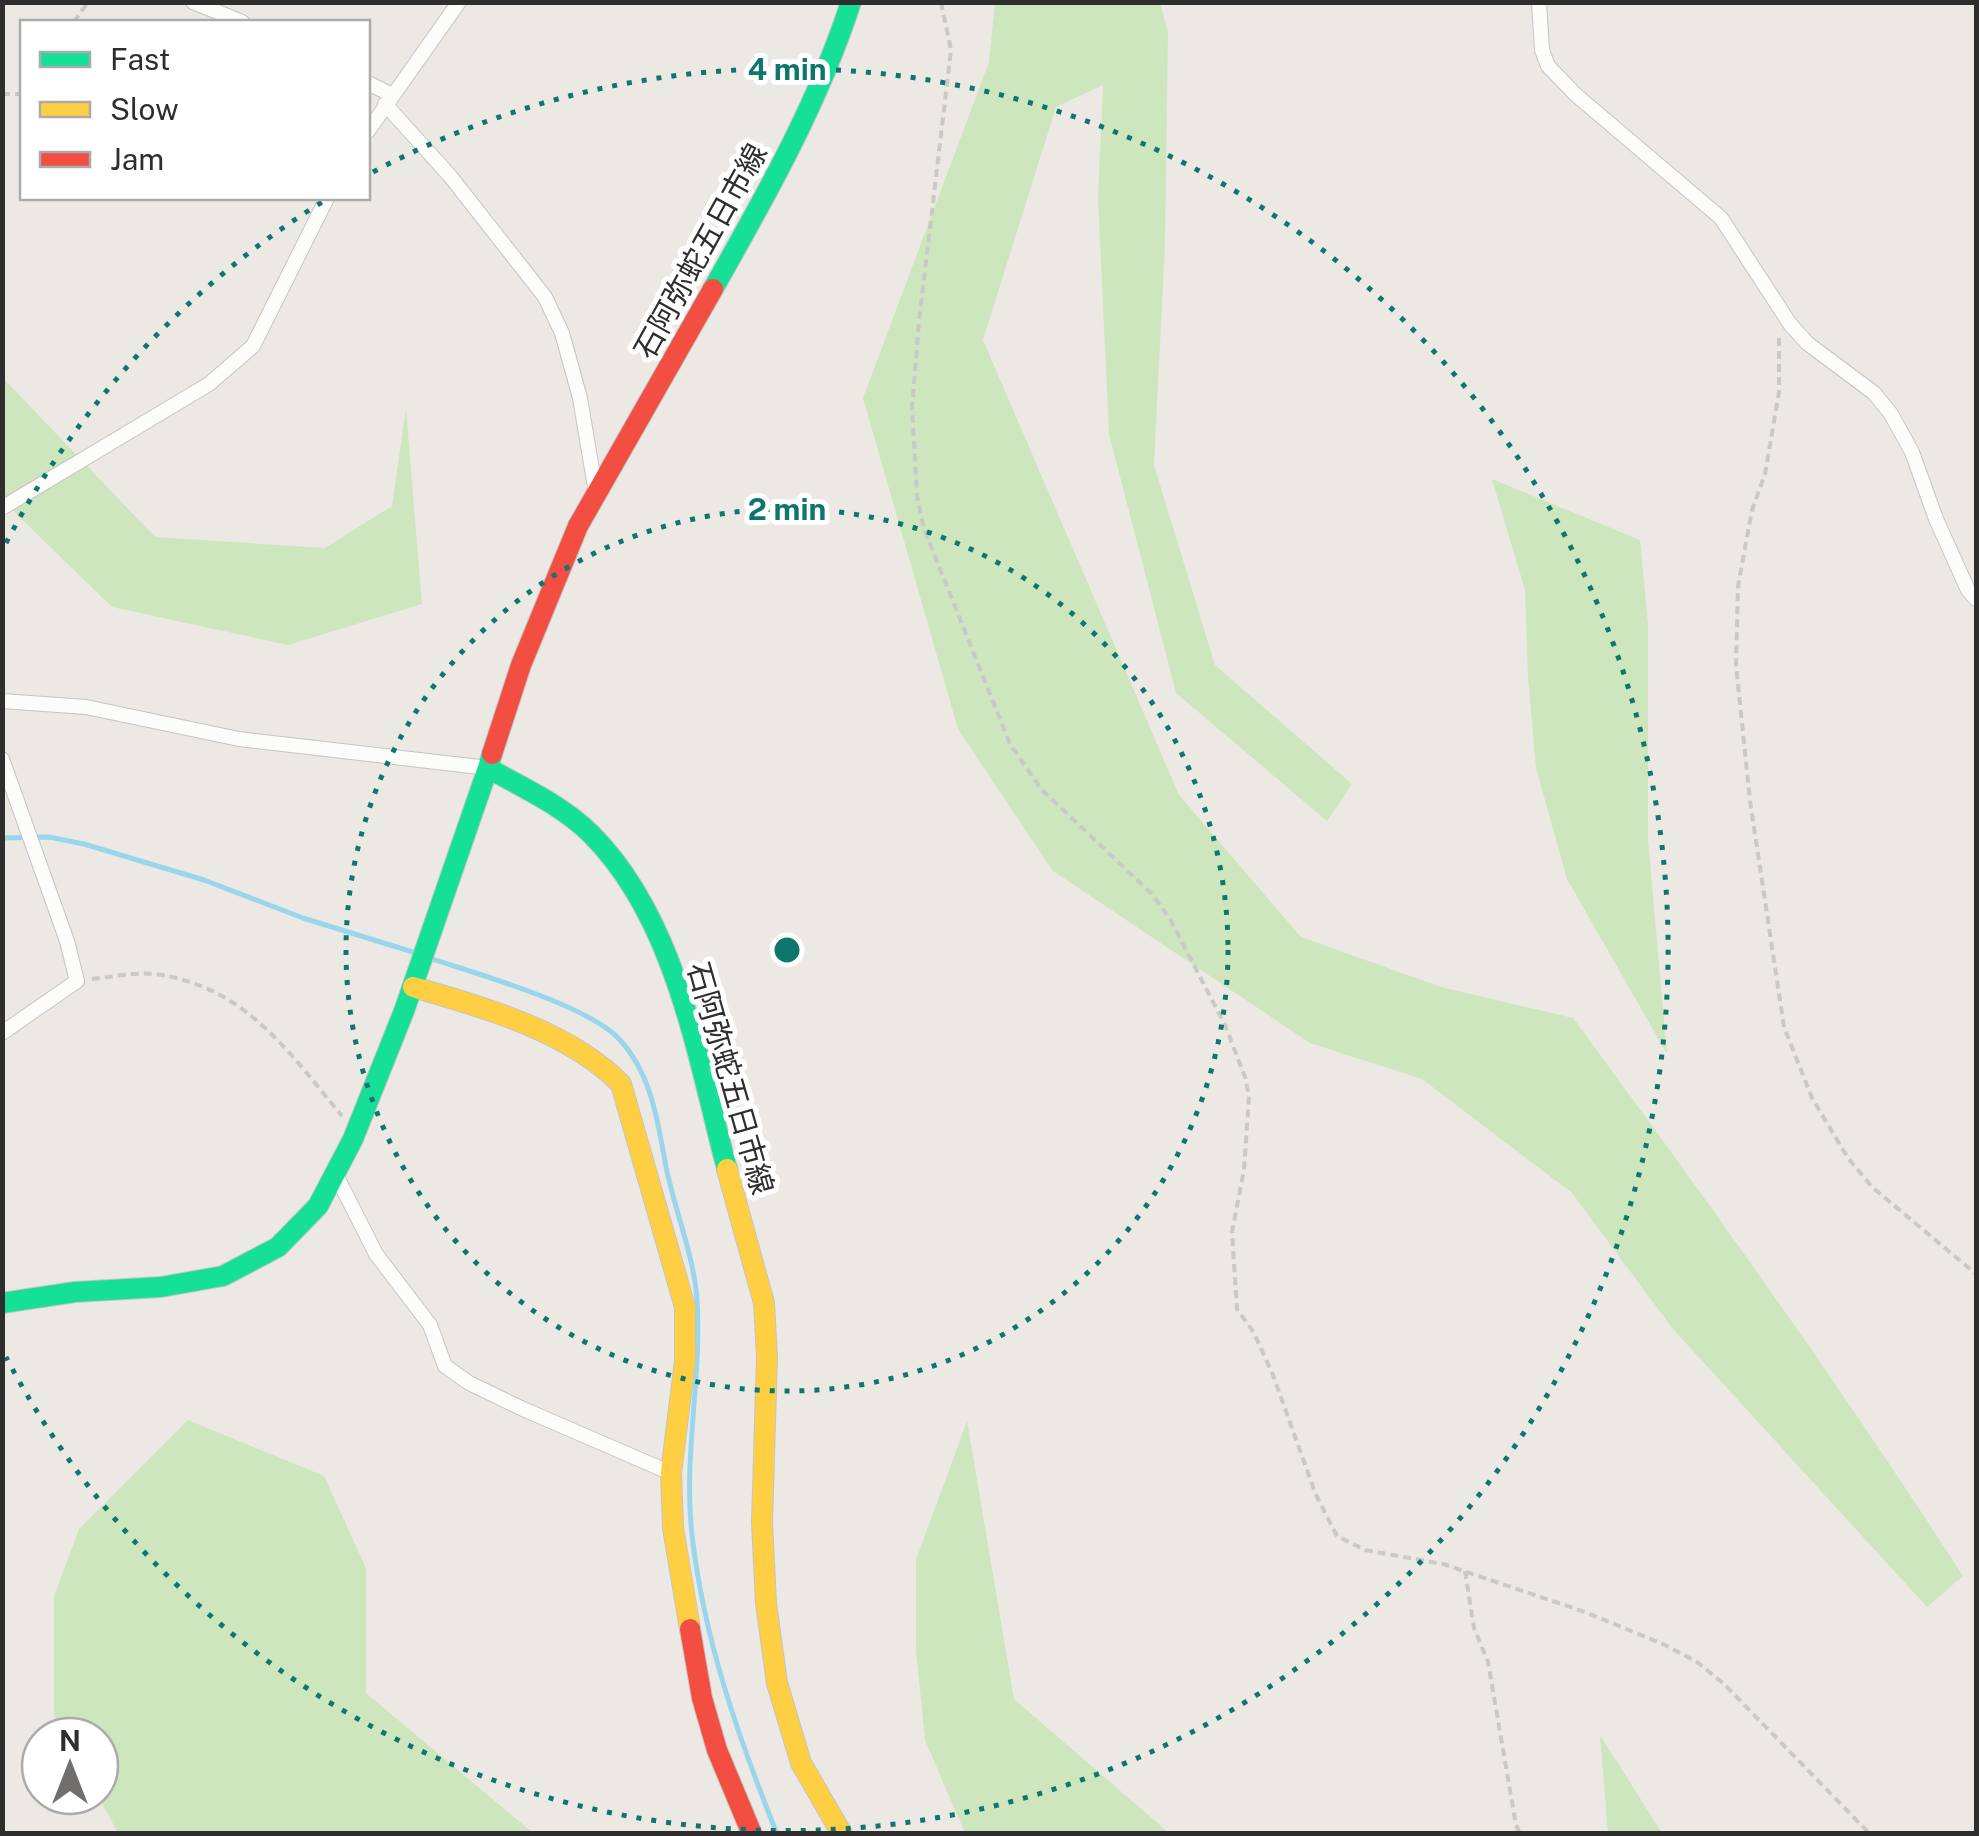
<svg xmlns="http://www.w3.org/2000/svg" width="1979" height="1836" font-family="'Public Sans','Noto Sans JP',sans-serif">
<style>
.green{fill:#cee6be}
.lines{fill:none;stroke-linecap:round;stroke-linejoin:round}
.stream{stroke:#99d6ec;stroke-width:5}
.street-casing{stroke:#c5c4c5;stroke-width:16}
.fast-casing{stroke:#c5c4c5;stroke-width:22}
.slow-casing{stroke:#c5c4c5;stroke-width:22}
.jam-casing{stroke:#c5c4c5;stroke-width:22}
.path{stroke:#c9c9c8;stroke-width:4;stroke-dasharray:8 5;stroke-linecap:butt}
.street{stroke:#fcfcfb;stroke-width:14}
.fast{stroke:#16e098;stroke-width:20}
.slow{stroke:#ffcf43;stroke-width:20}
.jam{stroke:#f24e42;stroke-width:20}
.ring{fill:none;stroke:#0f766e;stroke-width:5;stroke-dasharray:5 10}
.labels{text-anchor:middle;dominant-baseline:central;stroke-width:10;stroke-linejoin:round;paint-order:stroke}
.street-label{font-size:30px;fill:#2e2e2e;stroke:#fff}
.centre{fill:#0f766e;stroke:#fff;stroke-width:5}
.ring-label{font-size:30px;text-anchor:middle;font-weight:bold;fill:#0f766e;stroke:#fff;stroke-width:10;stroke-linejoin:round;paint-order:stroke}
</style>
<rect width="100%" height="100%" fill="#ece8e4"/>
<path class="green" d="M995,3H1160L1168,32L1165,243L1154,465L1215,665L1352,784L1327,821L1176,693L1109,434L1098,198L1103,85L1056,107L983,340L1179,795L1301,937L1441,987L1573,1018C1708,1201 1840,1385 1963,1576L1927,1607L1673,1329L1572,1193L1422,1079L1310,1043L1053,871L958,729L863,398L989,62Z
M2,377L155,537L325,548L392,506L406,409L422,604L288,645L112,607L3,501Z
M1492,479L1640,540L1648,623V840L1667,1054L1567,879L1536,768L1528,676L1525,590Z
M188,1420L324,1476L366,1568V1693L533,1833H118L98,1796L100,1736H65L54,1715V1596L79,1529Z
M967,1421L1014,1699L1169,1833H965L925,1740L916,1651V1560Z
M1600,1735L1662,1833H1608Z"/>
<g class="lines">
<path class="stream" d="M2,838L49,837L84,844L204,880L303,918L416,953
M426,957C474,973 589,1005 620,1040C652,1075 658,1123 666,1167C675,1211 694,1256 697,1300C702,1378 683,1457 692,1535C704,1640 738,1736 777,1834"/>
<g class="street-casing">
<path id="street" d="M193,2L242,22
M1539,2L1542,50L1548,66L1576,95L1721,218L1790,324L1807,343L1874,393L1891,414L1912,452L1936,519L1968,590L1976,599
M368,83L392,95
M385,104L450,176L545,297L562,333L580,398L596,493
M368,131L459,2
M2,508L209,384L253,346L327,198
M2,701L86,707L239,739L488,768
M2,759L67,941L77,981L2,1033
M335,1173L376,1254L430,1325L445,1366L469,1383L523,1409L671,1473"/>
</g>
<g class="fast-casing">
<path id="fast" d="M713,289C765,197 818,104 851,2
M492,754L488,768C523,788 562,805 591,834C676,919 697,1056 727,1169
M2,1303L75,1292L161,1287L223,1276L278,1247L318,1206L353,1139L404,1011L488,768"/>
</g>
<g class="slow-casing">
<path id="slow" d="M413,987C483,1007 569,1031 621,1084L685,1307V1361L671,1473L673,1528L690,1629
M727,1169L764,1303L767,1357L762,1522L766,1603L777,1683L801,1763L842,1834"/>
</g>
<g class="jam-casing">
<path id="jam" d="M492,754L521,665L578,526L713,289
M690,1629L702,1698L717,1750L752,1834"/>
</g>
<path class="path" d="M941,2L951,50L919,321L912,408L917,496L924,529L1010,744L1041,789L1152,894L1170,919L1225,1025L1245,1077L1249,1096L1244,1170L1232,1232L1237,1309L1254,1333L1273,1375L1316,1495L1337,1536L1365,1550L1443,1564L1585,1612L1665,1645L1697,1662L1724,1684L1870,1834
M74,22L88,2
M2,94H22
M1779,338V392L1765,474L1752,510L1738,586L1736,665L1750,801L1784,1027L1812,1098L1848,1158L1872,1187L1976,1274
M92,979C111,977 134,972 154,974C244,985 288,1051 342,1116
M1465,1571L1474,1628L1488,1662L1516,1825L1520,1834"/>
<use href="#street" class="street"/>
<use href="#fast" class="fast"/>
<use href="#slow" class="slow"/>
<use href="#jam" class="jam"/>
</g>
<g class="ring">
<circle cx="787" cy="950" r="441"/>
<path d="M6 543A881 881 0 0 1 327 199M373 172A881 881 0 1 1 6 1357"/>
</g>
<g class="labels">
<g class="street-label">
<text transform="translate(700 251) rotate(-61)">石阿弥蛇五日市線</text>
<text transform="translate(731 1078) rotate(74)">石阿弥蛇五日市線</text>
</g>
</g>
<circle cx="787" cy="950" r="15" class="centre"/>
<g class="ring-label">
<text x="787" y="80">4 min</text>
<text x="787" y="520">2 min</text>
</g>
<rect width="1979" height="1836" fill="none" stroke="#2e2e2e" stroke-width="10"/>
<rect x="20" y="20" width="350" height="180" fill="#ffffff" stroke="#ababab" stroke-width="2.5"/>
<rect x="40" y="52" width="50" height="15" fill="#16e098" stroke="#ababab" stroke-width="2.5"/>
<text x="110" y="70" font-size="30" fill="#2e2e2e">Fast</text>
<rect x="40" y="102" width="50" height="15" fill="#ffcf43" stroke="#ababab" stroke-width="2.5"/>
<text x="110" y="120" font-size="30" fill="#2e2e2e">Slow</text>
<rect x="40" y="152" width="50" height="15" fill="#f24e42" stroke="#ababab" stroke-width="2.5"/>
<text x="110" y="170" font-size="30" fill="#2e2e2e">Jam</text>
<g transform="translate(70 1766)"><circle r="48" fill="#ffffff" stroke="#ababab" stroke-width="2.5"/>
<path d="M0-8L18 38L0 25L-18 38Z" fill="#706f6e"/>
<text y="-15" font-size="28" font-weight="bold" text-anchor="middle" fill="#2e2e2e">N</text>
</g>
</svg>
